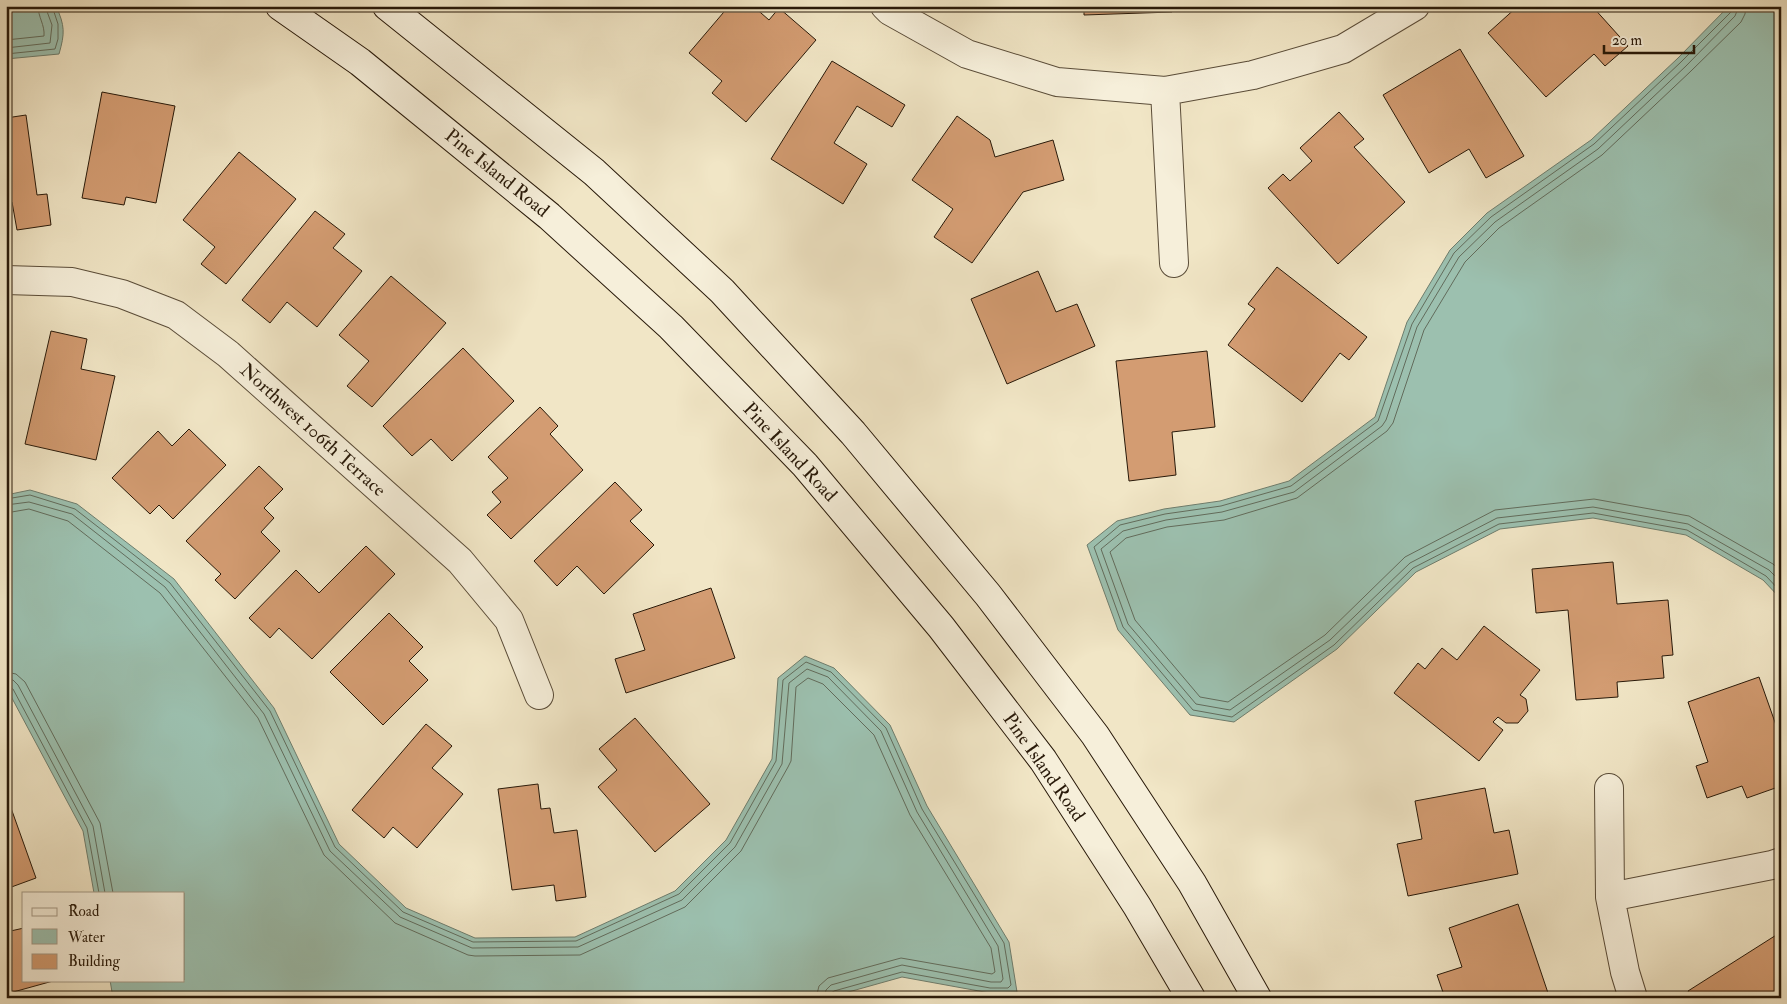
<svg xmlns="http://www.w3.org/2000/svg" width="1787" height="1004" font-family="'IM FELL Double Pica',serif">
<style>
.water{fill:#9cc0af;stroke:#6e7d6d}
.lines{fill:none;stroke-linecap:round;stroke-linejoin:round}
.shore{stroke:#626c5c;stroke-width:1}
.building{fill:#d39c72;stroke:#281909}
.street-casing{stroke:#5a4c38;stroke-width:30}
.secondary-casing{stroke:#281909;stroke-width:30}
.street{stroke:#f6efda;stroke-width:28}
.secondary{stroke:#f6efda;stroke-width:28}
.labels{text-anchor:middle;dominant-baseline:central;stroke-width:4;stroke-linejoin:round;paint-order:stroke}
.street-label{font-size:19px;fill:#281909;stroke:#f6efda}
</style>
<rect width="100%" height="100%" fill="#f1e6c6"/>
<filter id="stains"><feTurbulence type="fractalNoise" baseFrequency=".004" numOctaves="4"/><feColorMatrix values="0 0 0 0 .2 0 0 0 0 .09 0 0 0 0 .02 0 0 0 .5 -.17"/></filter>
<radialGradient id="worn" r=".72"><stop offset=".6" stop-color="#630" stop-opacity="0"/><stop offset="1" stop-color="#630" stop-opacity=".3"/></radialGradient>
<path class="water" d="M6,6H56C65,26 65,33 59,54L6,59Z
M1729,6H1781V599L1763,580L1686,535L1593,518L1500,529L1416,572L1337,649L1234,722L1190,715L1118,630L1087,545L1117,521L1164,509L1220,501L1289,481L1375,417L1407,322L1450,250L1487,213L1591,140L1678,58Z
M30,490L77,504L174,579L274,708L339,844L406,908L475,938L575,937L675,891L726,840L772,759L778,678L805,656L834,668L890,725L927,806L1009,942L1017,992L990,993L902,977L827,998H113L110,980H184V893H94L83,831L6,687V495Z"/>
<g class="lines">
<path class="shore" d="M1732,6L1731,12L1681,62L1594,144L1491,217L1454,253L1412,324L1378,421L1291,486L1221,506L1165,514L1120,525L1094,547L1123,627L1193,710L1232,717L1334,645L1413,568L1499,524L1593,513L1687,530L1766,576L1781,592
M1739,6L1735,16L1686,66L1598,149L1495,222L1459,257L1417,327L1386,420L1382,426L1294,492L1222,512L1166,520L1123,531L1101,549L1128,624L1196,704L1230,710L1330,640L1410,563L1497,518L1593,507L1688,524L1769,570L1781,582
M1746,6L1745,14L1741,22L1691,71L1602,155L1499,228L1465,262L1424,330L1393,423L1387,431L1297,498L1224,520L1167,527L1126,538L1110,552L1135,620L1200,697L1228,702L1325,635L1405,557L1495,510L1594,499L1689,516L1773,564L1781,571
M6,40L44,36C45,25 38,17 38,6
M6,48L50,43L52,25L45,6
M6,54L55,49L58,39V24L52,6
M6,499L30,495L75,509L170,583L270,711L335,847L403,912L473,942L576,941L679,894L730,843L776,761L783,680L806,662L831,672L886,728L922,809L1004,943L1011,985L1008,988H990L902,972L834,991L831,993L830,998
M6,505L29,502L72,514L165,587L264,714L330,851L400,917L472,948L578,947L682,900L735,847L782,764L789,683L807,669L828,677L881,731L917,812L998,946L1003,979L1001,982H991L902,965L831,985L826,990L824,998
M6,513L29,509L68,521L160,593L258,718L324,855L395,923L468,955L475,956L580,955L685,907L741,851L788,767L791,761L796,687L808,678L823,684L874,735L910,815L991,948L995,972L992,974L901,958L828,978L819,986L816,998
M6,672L16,674L25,682L100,823L113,893
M6,679L13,680L18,685L93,826L105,893
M6,686L13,689L87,828L99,893"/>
</g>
<path class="building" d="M729,6H753L769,20L779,8L816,40L746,122L712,93L722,81L689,53Z
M1084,6H1172V12L1084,15Z
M1518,6H1592L1628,46L1605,66L1594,54L1546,97L1488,33Z
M1460,49L1524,156L1486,178L1469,149L1429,173L1383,95Z
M832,61L905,105L892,127L857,106L834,143L867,164L843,204L771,159Z
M102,92L175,106L156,203L126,197L124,205L82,198Z
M1339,112L1364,139L1354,147L1405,202L1338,264L1268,188L1283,174L1290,181L1312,161L1300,148Z
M26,115L37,195L47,194L51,225L17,230L12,202L6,203V118Z
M957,116L990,140L995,157L1053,140L1064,180L1023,192L972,263L934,237L953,209L912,180Z
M239,152L296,199L226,284L201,264L215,247L183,220Z
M315,211L345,234L333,248L362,271L317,327L287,302L270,323L242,300Z
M1277,267L1367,337L1349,360L1340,353L1302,402L1228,345L1255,309L1248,304Z
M1038,271L1056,312L1077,304L1095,346L1007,384L971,299Z
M391,276L446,323L372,407L347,386L369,361L339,335Z
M51,331L87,339L81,369L115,376L96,460L25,444Z
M463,348L514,401L452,461L431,439L412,456L383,426Z
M1207,351L1215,427L1172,432L1176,475L1129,481L1116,361Z
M540,407L558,426L550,434L583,470L511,539L487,515L501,502L492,492L508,478L488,457Z
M189,429L226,465L173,519L159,505L150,514L112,478L158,431L172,446Z
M259,466L283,489L264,508L274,518L261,532L280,551L235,599L215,580L221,574L186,541Z
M615,482L642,510L630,521L654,545L604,594L577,566L557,586L534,561Z
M366,546L395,574L312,659L279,628L270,638L249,618L296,570L319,593Z
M1613,562L1617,604L1668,600L1673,655L1662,656L1664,678L1617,682L1618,697L1576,700L1568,610L1536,613L1532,569Z
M711,588L735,658L626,693L615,659L645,650L633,614Z
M389,613L423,647L409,661L428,680L383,725L330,672Z
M1484,626L1540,670L1520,695L1526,699L1528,711L1518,723H1506L1498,717L1493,722L1503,730L1479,761L1394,693L1418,663L1425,669L1442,648L1457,660Z
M1759,677L1777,728L1781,727V786L1747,798L1742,786L1707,798L1696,766L1708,762L1688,702Z
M635,718L710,804L655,852L598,787L617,770L599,749Z
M426,724L452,746L432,768L463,794L417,848L393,827L384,838L352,810Z
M538,784L541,809L550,808L554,833L577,830L586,897L556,901L554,885L512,890L498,789Z
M1485,788L1494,833L1509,830L1518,874L1408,896L1397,844L1422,839L1415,801Z
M11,808L36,878L6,889V810Z
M1518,904L1548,993L1535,998H1445L1437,975L1462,967L1449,928Z
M24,928V980L53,981L6,994V932Z
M1781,932V998H1692L1688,991Z"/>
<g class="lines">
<g class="street-casing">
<path id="street" d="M885,6L890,11L967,54L1057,82L1165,91L1253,75L1343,49L1415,6
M1165,91L1174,263
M6,280L72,282L122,294L176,315L228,354L460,561L509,620L539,695
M1609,788L1610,897L1625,972L1633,998
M1610,897L1772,865L1781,862"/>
</g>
<g class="secondary-casing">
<path id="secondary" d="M280,6L360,62L549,216L671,327L805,465L941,627L1043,760L1137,906L1191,998
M387,6L594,172L722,291L853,433L988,595L1095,735L1192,883L1257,998"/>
</g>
<use href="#street" class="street"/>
<use href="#secondary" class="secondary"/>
</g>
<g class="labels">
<g class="street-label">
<text transform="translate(497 173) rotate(39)">Pine Island Road</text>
<text transform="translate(313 430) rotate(42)">Northwest 106th Terrace</text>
<text transform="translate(790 452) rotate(47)">Pine Island Road</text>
<text transform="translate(1044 767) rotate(55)">Pine Island Road</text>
</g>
</g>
<rect width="1787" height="1004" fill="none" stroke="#f1e6c6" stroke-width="25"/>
<rect x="8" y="8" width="1772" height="989" fill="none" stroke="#281909" stroke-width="2.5"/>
<rect x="12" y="12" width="1762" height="979" fill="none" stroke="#281909"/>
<rect x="22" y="892" width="162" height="90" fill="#f6efda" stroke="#a49986"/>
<rect x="32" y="908" width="25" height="8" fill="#f6efda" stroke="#a49986"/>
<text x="68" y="916" font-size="15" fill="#281909">Road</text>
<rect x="32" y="929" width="25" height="15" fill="#9cc0af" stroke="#a49986"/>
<text x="68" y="942" font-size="15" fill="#281909">Water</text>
<rect x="32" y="954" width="25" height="15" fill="#d39c72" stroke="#a49986"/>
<text x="68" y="966" font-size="15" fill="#281909">Building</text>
<path d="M1604 45v8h90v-8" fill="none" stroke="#281909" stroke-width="2.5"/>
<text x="1612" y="45" font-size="15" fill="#281909" stroke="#f6efda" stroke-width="4" paint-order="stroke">20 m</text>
<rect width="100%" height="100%" filter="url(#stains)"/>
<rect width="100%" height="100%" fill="url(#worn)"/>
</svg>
